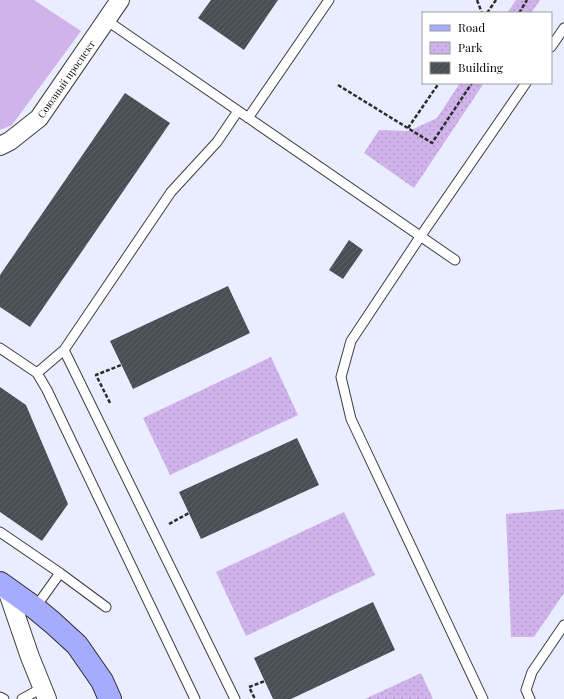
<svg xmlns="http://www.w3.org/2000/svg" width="564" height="699" font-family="'Playfair Display',serif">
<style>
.grass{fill:#cfb3ea}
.park{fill:url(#park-dots)}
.building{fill:url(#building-hatch)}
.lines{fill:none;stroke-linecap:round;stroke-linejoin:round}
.lane-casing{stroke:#3e3e3e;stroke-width:11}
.street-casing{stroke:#3e3e3e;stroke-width:20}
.secondary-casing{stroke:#2d2d2d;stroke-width:24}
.path{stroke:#2d2d2d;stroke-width:2.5;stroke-dasharray:4 2;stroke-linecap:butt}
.lane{stroke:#fff;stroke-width:9}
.street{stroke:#fff;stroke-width:18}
.secondary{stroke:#a5acff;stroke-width:22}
.labels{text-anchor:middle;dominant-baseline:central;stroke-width:4;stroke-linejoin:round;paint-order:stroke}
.street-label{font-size:10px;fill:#0b0b0b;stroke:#fff}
</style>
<defs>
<pattern id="park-dots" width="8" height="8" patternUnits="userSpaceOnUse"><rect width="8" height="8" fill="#cfb3ea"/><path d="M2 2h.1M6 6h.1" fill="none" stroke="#b099c7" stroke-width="1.8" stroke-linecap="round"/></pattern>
<pattern id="building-hatch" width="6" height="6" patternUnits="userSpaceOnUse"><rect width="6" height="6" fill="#474f54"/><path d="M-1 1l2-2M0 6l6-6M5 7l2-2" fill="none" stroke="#5d6468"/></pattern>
</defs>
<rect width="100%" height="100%" fill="#eaedff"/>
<path class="grass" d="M0,0H34L81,31L12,125L0,130Z"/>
<path class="park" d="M516,0H540L531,13H507Z
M460,83H484L414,188L364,153L379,130L409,131L437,118Z
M271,357L298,415L170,475L143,418Z
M564,509V593L534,637H511L506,514Z
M344,512L375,575L246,636L216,572Z
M421,673L433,699H365Z"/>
<path class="building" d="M211,0H278L244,50L198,18Z
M125,93L170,123L30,327L0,307V275Z
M349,240L363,250L343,279L329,270Z
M228,286L250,333L133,389L110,341Z
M0,387L26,405L68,504L42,541L0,512Z
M297,438L319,485L201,539L179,492Z
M373,602L395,650L291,699H273L254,658Z"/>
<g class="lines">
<g class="lane-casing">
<path id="lane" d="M106,20L455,260
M551,47L564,28
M248,118L329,0
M0,348L37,373L47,390L195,699
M37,373L64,350
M0,532L60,573L106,607
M35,608L60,573
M0,697L4,699
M22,699L42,688
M235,699L64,350L171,192L217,142L238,111
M483,699L351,419L341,377L351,341L420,237L526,83
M530,699L526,690L532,672L564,625"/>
</g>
<g class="street-casing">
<path id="street" d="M0,146L10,141L39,118L120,0
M6,587L30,657L47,699"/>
</g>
<g class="secondary-casing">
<path id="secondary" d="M0,583L35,608L53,623L77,645L102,681L110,699"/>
</g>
<path class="path" d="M477,0L482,13
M487,13L496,0
M519,13L527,0
M338,85L432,143L472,83
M408,128L439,83
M110,403L96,375L121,365
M169,524L189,513
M249,687L265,681
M250,689L255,699"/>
<use href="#lane" class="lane"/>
<use href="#street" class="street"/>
<use href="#secondary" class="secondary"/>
</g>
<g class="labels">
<g class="street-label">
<text transform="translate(66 79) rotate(-55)">Союзный проспект</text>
</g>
</g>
<rect x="422" y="12" width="130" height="72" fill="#ffffff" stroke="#9d9d9d"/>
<rect x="430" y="25" width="20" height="6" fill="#a5acff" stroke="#9d9d9d"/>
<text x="458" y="32" font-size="12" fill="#0b0b0b">Road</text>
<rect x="430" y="42" width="20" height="12" fill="url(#park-dots)" stroke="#9d9d9d"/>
<text x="458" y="52" font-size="12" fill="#0b0b0b">Park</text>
<rect x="430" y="62" width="20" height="12" fill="url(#building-hatch)" stroke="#9d9d9d"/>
<text x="458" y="72" font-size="12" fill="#0b0b0b">Building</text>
</svg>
